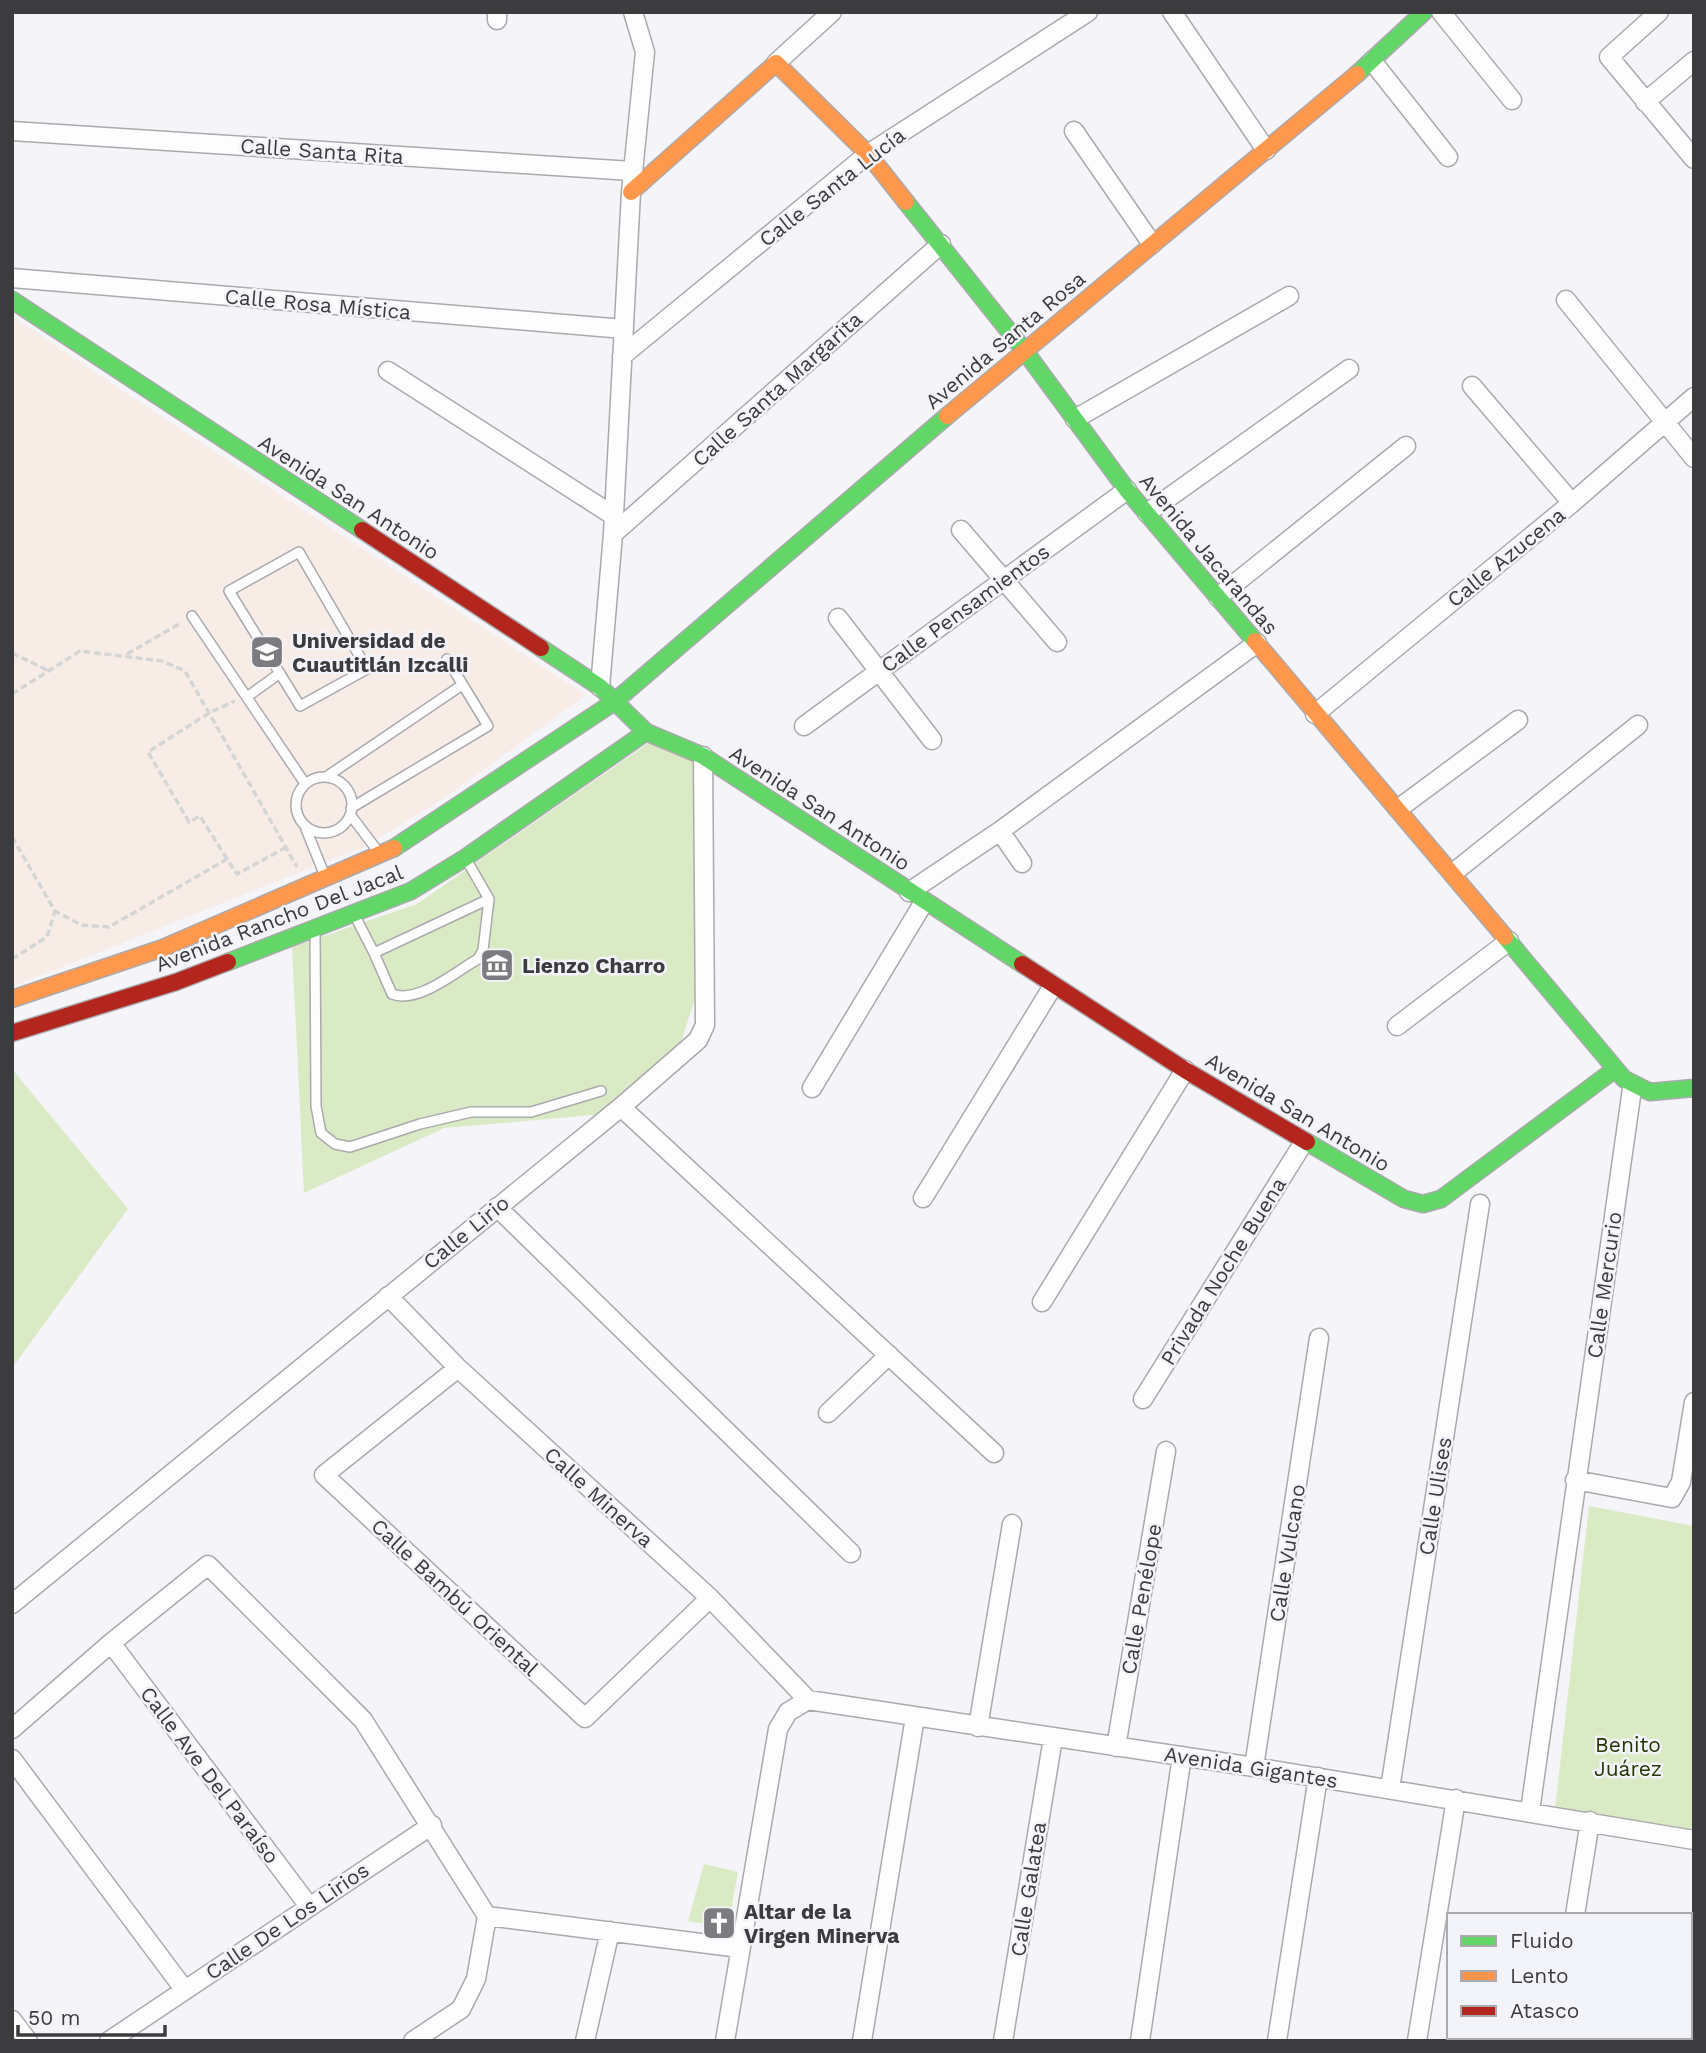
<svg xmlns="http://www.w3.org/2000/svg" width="1706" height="2053" font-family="'Work Sans',sans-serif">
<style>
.education{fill:#f8ece7}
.green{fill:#daeac4}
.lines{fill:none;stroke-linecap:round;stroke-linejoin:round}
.lane-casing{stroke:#aaaaae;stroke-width:12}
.street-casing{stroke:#aaaaae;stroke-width:21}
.fast-casing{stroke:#aaaaae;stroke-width:19}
.slow-casing{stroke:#aaaaae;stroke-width:19}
.jam-casing{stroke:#aaaaae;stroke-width:19}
.path{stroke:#d5d5d6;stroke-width:3.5;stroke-dasharray:7 3.5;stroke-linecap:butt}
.lane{stroke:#fdfdfe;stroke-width:9}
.street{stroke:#fdfdfe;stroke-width:18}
.fast{stroke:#63d668;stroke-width:16}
.slow{stroke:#ff974d;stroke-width:16}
.jam{stroke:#b3261e;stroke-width:16}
.labels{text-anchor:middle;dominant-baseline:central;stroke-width:5;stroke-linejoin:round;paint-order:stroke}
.street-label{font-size:21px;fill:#3c3c3f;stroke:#f3f3fa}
.poi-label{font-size:21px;font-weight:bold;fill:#3c3c3f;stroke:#f3f3fa;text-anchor:start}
.park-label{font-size:21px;fill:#263600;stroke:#f3f3fa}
</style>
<rect width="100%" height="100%" fill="#f4f4f9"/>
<path class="education" d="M12,316L171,423L586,695L449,795L366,846L12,987Z"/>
<path class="green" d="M650,742L700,765V983L679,1048L605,1114L444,1128L304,1193L292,947L417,904Z
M12,1069L128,1209L12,1368Z
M1589,1506L1694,1526V1835L1555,1810Z
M704,1864L738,1872L728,1928L688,1921Z"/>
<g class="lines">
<g class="lane-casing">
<path id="lane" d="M299,552L367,669L300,706L229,591Z
M192,616L304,782
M247,697L280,673
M329,775L462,685
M296 805a28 28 0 1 1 56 0a28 28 0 1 1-56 0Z
M351,808L488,726L447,659
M352,817L380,854
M306,829L325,876
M354,914L374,953L489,899L466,859
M315,931L316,1106L321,1133L335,1144L350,1147L420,1124L471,1112H531L601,1091
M374,953L392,994C418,1004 455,972 478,959L483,950L489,899"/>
</g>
<g class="street-casing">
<path id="street" d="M1172,12L1266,150
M1441,12L1512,100
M1659,12L1609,57L1694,159
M497,20V12
M1372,61L1448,157
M776,63L832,12
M1645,102L1694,61
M12,131L632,171
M1074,131L1152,244
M12,278L624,329
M1566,300L1694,458
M622,356L868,154L1088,12
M388,371L614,516
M1472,386L1572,503
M1075,419L1289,296
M1147,513L1349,369
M961,530L1057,642
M613,534L941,244
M1218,597L1406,446
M838,618L932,740
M600,687L613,534L631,192L645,52L633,12
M1315,714L1572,503L1694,397
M804,726L1127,490
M1398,809L1518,720
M1000,831L1022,863
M1453,873L1638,725
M909,892L1000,831L1257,643
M1397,1026L1509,941
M812,1088L924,902
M621,1107L994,1453
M923,1198L1053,986
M497,1207L851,1553
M388,1296L458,1368L710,1598L808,1700
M1042,1302L1185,1070
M458,1368L324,1475L585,1718L710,1598
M1143,1399L1304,1142
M828,1413L889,1355
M1575,1480L1672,1498L1681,1482L1694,1402
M12,1604L621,1107L698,1040L705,1025L703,756
M111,1643L309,1906
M808,1700L1254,1767L1694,1840
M978,1727L1012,1524
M12,1729L111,1643L208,1565L363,1720L487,1916
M1116,1747L1166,1451
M12,1759L184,1989
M1254,1767L1319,1338
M1390,1789L1480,1204
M1530,1811L1632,1089
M1575,1915L1590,1821
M487,1916L740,1948
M12,2020L28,2041
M109,2041L432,1825
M413,2041L461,2009L476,1979L487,1916
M585,2041L610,1931
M725,2041L778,1729L788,1712L808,1700
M862,2041L915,1717
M1003,2041L1053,1738
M1140,2041L1182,1756
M1277,2041L1318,1777
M1417,2041L1456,1799
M1555,2041L1556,2037
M1692,2041L1694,2031"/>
</g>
<g class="fast-casing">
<path id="fast" d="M1357,74L1424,12
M906,202L1024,350L1127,490L1255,641
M12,300L362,530
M541,648L600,687L646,732L703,756L1022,964
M394,848L614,702L947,416
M1505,937L1624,1079L1650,1092L1694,1088
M228,962L411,891L465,858L646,732
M1307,1142L1404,1199L1423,1204L1441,1199L1614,1070"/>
</g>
<g class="slow-casing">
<path id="slow" d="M631,192L776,63L868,154L906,202
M947,416L1357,74
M1255,641L1505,937
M12,999L163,948L394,848"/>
</g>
<g class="jam-casing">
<path id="jam" d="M362,530L541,648
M1022,964L1185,1070L1307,1142
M12,1033L176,982L228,962"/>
</g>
<path class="path" d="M12,653L49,671
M127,654L181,623
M12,694L80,651L162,661L185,671L297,867
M12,837L55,911L81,925L109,927L227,859L237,874L285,848
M227,859L200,816L189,822L148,752L209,713L235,701
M12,959L47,937L55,911"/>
<use href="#lane" class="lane"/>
<use href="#street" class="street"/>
<use href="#fast" class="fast"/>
<use href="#slow" class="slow"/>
<use href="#jam" class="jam"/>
</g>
<defs>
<g id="university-square" transform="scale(1.75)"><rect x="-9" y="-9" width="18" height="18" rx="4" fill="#7c7c80" stroke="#f3f3fa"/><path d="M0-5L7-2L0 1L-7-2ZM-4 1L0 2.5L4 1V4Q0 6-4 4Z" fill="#fff"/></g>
<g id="museum-square" transform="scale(1.75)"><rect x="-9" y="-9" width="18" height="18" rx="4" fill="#7c7c80" stroke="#f3f3fa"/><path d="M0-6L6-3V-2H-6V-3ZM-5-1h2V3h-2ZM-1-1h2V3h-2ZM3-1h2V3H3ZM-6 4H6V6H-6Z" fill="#fff"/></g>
<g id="church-square" transform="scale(1.75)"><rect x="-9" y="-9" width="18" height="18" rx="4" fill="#7c7c80" stroke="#f3f3fa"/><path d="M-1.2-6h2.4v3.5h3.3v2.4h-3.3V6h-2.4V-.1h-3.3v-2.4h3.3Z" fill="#fff"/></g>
</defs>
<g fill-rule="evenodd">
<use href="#university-square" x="267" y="652"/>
<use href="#museum-square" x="497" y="965"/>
<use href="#church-square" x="719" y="1923"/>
</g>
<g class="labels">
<g class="street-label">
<text transform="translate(322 151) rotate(4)">Calle Santa Rita</text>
<text transform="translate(832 187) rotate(-38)">Calle Santa Lucía</text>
<text transform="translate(318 304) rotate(5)">Calle Rosa Mística</text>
<text transform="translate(1005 340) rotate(-40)">Avenida Santa Rosa</text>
<text transform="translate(777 389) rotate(-42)">Calle Santa Margarita</text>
<text transform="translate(349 497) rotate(33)">Avenida San Antonio</text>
<text transform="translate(1209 554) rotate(50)">Avenida Jacarandas</text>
<text transform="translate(1506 557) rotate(-39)">Calle Azucena</text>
<text transform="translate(965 608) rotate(-36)">Calle Pensamientos</text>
<text transform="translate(820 808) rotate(33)">Avenida San Antonio</text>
<text transform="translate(279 918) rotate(-21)">Avenida Rancho Del Jacal</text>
<text transform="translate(1298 1112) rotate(31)">Avenida San Antonio</text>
<text transform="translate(466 1232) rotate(-39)">Calle Lirio</text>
<text transform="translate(1223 1271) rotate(-58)">Privada Noche Buena</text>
<text transform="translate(1604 1285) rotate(-82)">Calle Mercurio</text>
<text transform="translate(1435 1496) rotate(-81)">Calle Ulises</text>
<text transform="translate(599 1497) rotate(42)">Calle Minerva</text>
<text transform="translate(1287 1553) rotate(-81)">Calle Vulcano</text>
<text transform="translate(455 1597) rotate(43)">Calle Bambú Oriental</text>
<text transform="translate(1141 1599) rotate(-80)">Calle Penélope</text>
<text transform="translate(1251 1767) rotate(9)">Avenida Gigantes</text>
<text transform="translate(210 1775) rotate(53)">Calle Ave Del Paraíso</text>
<text transform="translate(1028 1889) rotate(-81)">Calle Galatea</text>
<text transform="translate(287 1921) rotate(-34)">Calle De Los Lirios</text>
</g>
<g class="poi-label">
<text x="292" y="640">Universidad de<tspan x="292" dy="24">Cuautitlán Izcalli</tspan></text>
<text x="522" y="965">Lienzo Charro</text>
<text x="744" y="1911">Altar de la<tspan x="744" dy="24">Virgen Minerva</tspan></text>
</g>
<g class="park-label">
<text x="1628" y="1744">Benito<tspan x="1628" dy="24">Juárez</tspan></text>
</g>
</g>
<rect width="1706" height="2053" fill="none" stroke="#3c3c3f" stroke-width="28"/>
<rect x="1447" y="1913" width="245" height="126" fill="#f3f3fa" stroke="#aaaaaf" stroke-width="2"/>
<rect x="1461" y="1936" width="35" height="10" fill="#63d668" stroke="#aaaaaf" stroke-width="2"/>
<text x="1510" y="1948" font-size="21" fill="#3c3c3f">Fluido</text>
<rect x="1461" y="1971" width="35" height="10" fill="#ff974d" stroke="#aaaaaf" stroke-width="2"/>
<text x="1510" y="1983" font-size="21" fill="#3c3c3f">Lento</text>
<rect x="1461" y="2006" width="35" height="10" fill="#b3261e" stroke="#aaaaaf" stroke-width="2"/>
<text x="1510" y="2018" font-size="21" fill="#3c3c3f">Atasco</text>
<path d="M18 2025v10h147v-10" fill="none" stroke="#3c3c3f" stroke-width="3.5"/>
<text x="28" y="2025" font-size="21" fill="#3c3c3f" stroke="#f3f3fa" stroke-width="5" paint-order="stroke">50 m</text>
</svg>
